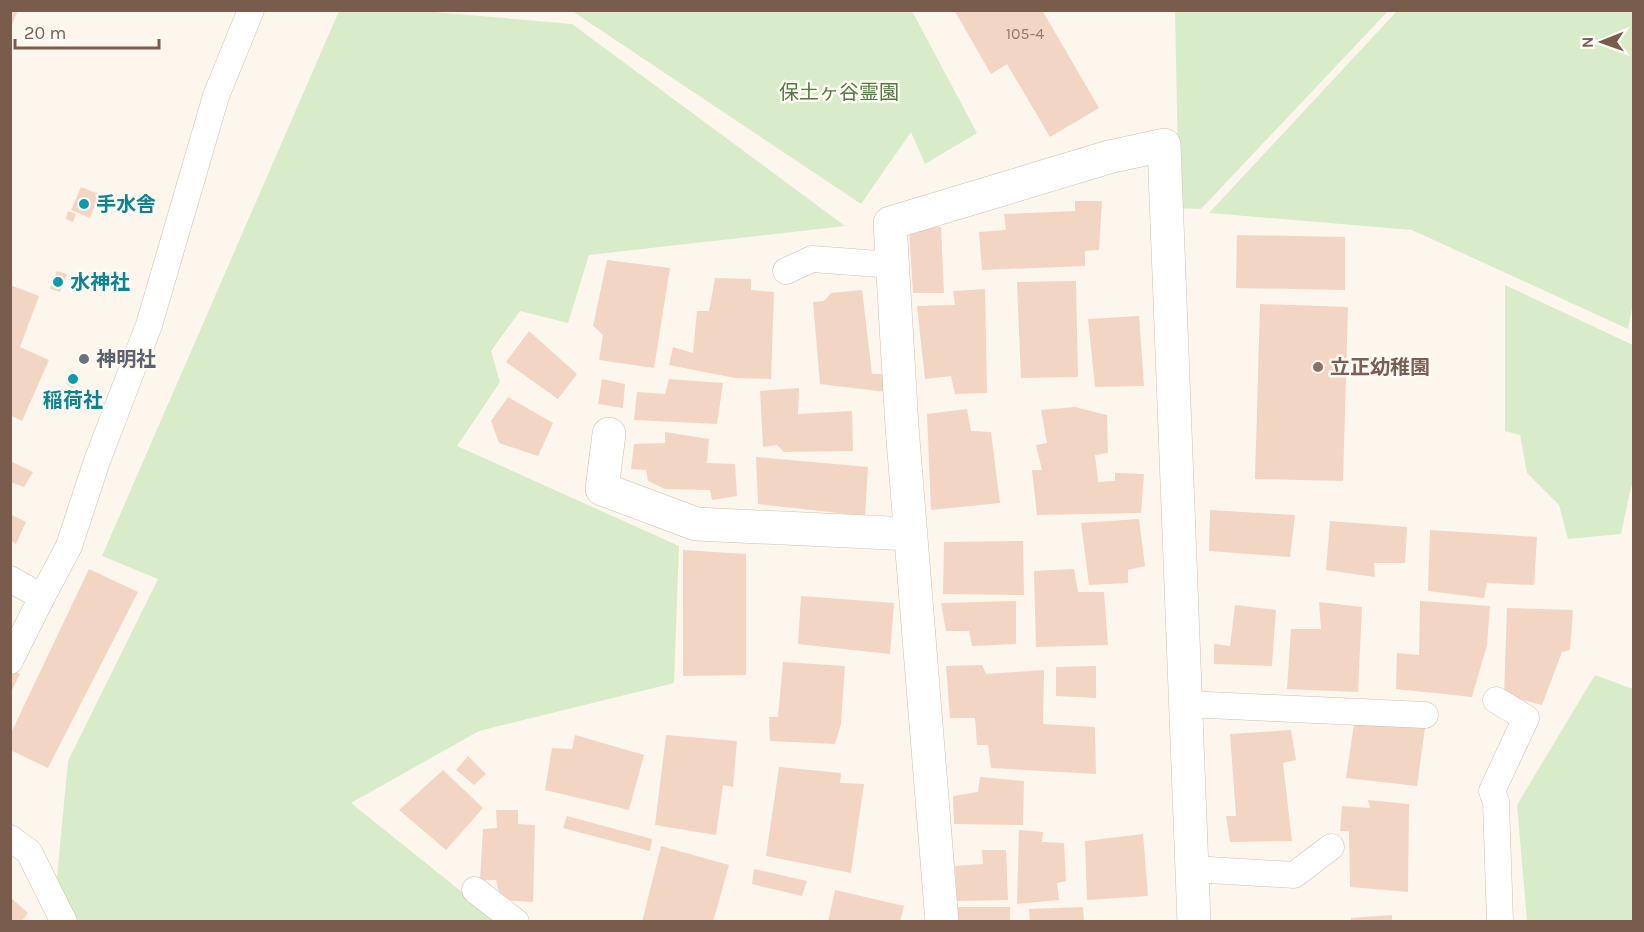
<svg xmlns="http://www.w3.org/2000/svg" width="1644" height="932" font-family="Karla,'Noto Sans JP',sans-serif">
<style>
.green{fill:#d8ecc9}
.building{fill:#f3d5c3}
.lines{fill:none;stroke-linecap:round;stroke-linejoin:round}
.service-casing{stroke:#d1beb0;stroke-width:27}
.minor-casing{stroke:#d1beb0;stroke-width:34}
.service{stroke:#fff;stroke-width:26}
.minor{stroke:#fff;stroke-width:33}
.culture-dot{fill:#0f9aa8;stroke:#fffaf3;stroke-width:2}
.worship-dot{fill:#6b7280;stroke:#fffaf3;stroke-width:2}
.education-dot{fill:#8d6e63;stroke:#fffaf3;stroke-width:2}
.labels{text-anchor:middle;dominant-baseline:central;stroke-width:5;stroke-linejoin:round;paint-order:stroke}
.number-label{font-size:16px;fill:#987a6a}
.park-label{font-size:20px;fill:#537a41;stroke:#fffaf3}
.culture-label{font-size:20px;font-weight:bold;fill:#0d838f;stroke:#fffaf3;text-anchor:start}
.worship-label{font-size:20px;font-weight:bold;fill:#5b616d;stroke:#fffaf3;text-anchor:start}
.education-label{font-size:20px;font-weight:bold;fill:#785e54;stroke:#fffaf3;text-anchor:start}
</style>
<rect width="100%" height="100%" fill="#fdf6ec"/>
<path class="green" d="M1398,10L1633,11L1634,298L1628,329L1412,230L1209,213Z
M339,11H424L572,24L845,226L589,255L568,323L520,311L491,351L500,382L457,446L679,546L674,683L479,731L351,803L498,921H78L57,878L68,761L158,579L102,556Z
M572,11H912L977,133L925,164L911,132L861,204Z
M1175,11H1388L1201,209L1179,208Z
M1505,285L1633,345V484L1631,487L1621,534L1568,539L1559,505L1527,473L1520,435L1505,431Z
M1595,675L1633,689V921H1527L1517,805Z"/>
<path class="building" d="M10,10H18L11,27H10Z
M954,10H1042L1099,108L1050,137L1007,64L991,74Z
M81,187L99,194L90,218L71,210Z
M1075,201H1102L1099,250L1085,251V266L982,270L979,232L1006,230L1004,214L1075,211Z
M68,211L76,214L73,222L66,219Z
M941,227L944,293H913L909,229Z
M1237,235L1345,237V290L1236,288Z
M607,260L670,268L654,368L599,360L603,335L593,326Z
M57,271L67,274L60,292L50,289Z
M715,278L751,279V290L774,292L771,379L735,378L669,365L673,347L693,353L697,311H709Z
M1076,281L1078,377L1021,378L1017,282Z
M10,285L39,296L20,347L49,360L22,421L10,415Z
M985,289L987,393L955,394L951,376L925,379L917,306L955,305L953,291Z
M862,290L872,374H886V392L820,384L813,302L824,301L831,293Z
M1260,304L1348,307L1343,481L1255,479Z
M1139,316L1144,386L1095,387L1088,319Z
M529,331L577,374L558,399L506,362Z
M71,371L79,374L73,388L66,384Z
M602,379L625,384L623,408L598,404Z
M669,379L723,383L717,424L634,420L637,392L665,394Z
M799,388L798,414L852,411L853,451L784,452L777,445L763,447L760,391Z
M508,397L553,423L538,456L499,443L491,421Z
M1075,407L1107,415L1108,453L1095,455L1098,482L1115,481V473L1144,474L1141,513L1037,515L1032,470H1042L1036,445L1047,443L1041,410Z
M967,409L971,431L991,432L1000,503L931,510L927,414Z
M665,432L709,439L707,463L735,464L737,496L712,500L710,490L665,489L648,481L646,470L631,469L634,444L665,443Z
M756,457L868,467L865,516L758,504Z
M10,461L33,472L24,487L10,482Z
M1210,510L1295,515L1290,557L1209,551Z
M10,514L26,522L16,544L10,540Z
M1139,519L1145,566L1128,570V583L1089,585L1081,523Z
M1330,521L1407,527L1405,563H1374L1375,577L1326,570Z
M1430,530L1537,537L1534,585L1487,583L1484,598L1428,591Z
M1023,541L1024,595L943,594L944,542Z
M683,550L746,554V675L683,676Z
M89,569L138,592L48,768L10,750V735Z
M1074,569L1078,592H1104L1108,645L1036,647L1034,571Z
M801,596L894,603L890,654L798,644Z
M1016,601V644L972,646L969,631H946L941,603Z
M1420,601L1490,606L1487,645L1472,697L1396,689L1397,653L1419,655Z
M1319,602L1362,607L1358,692L1287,689L1291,629H1321Z
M1235,605L1276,610L1272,666L1214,664V644L1230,646Z
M1507,608L1573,610L1570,650L1562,652L1542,705L1504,695Z
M783,662L845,666L841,724L835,744L770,741L769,717H778Z
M982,665L986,674L1044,670L1043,724L1095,727L1096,774L991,768L988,745H977L975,718H950L946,666Z
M1096,666V698L1056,696V667Z
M10,669L20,674L10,694Z
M1354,724L1425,728L1417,786L1346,778Z
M1291,730L1296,760L1283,763L1292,841L1230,842L1226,816H1236L1230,734Z
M575,735L644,755L629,810L545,790L552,748L572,749Z
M666,735L737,741L733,787L723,785L716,835L655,825Z
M468,756L486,774L474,785L456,770Z
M779,767L841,773L840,783L864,784L851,873L766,856Z
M443,770L483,808L446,850L399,810Z
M980,777L1024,781L1023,825L954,824L953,796L978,792Z
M1368,800L1409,804L1408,892L1350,887L1349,831H1340L1342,806L1370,808Z
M496,810H518V824L535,825L533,902L501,900L496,880H480L483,829L497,828Z
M567,816L652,839L650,851L563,828Z
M1019,830L1043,832L1042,842L1064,843L1066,881L1057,883L1059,900L1017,904Z
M1143,834L1148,896L1087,900L1085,841Z
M661,846L729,865L713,922H642Z
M982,850H1006L1008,900L957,901L955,866L983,864Z
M754,869L807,881L802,896L752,884Z
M835,890L904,906L900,922H828Z
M10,897L28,913L21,922H10Z
M957,907H1010V922H957Z
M1083,907L1084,922H1030L1029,909Z
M1392,915V922H1351V918Z"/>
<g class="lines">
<g class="service-casing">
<path id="service" d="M786,271L812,259L893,265
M10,579L42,597L10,661
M42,597L69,546L97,461L149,325L216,96L251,10
M1496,700L1526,718L1492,791L1496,802L1500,922
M1186,704L1425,715
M10,838L29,852L64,922
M1192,869L1294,875L1331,847
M475,890L516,922"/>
</g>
<g class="minor-casing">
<path id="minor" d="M609,434L602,489L696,524L911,534
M942,922L902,427L890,223L1109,157L1164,145L1194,922"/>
</g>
<use href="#service" class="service"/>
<use href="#minor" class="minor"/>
</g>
<g class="culture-dot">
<circle cx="84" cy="204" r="6"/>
<circle cx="58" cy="282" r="6"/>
<circle cx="73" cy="379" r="6"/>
</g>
<circle class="worship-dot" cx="84" cy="359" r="6"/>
<circle class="education-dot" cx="1318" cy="367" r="6"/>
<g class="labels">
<g class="number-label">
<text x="1025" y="33">105-4</text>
</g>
<g class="park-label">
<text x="839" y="92">保土ヶ谷霊園</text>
</g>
<g class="culture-label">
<text x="96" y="204">手水舎</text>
<text x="70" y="282">水神社</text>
<text x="73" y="400" text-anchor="middle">稲荷社</text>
</g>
<g class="worship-label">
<text x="96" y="359">神明社</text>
</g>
<g class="education-label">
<text x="1330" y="367">立正幼稚園</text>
</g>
</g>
<rect width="1644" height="932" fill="none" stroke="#7a5c4d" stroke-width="24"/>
<g transform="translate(1602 42) rotate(269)" stroke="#fffaf3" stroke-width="4.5" paint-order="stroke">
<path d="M0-4.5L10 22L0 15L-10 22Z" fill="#7a5c4d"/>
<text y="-9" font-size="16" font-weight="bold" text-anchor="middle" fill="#7a5c4d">N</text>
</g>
<path d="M15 39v9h144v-9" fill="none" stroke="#7a5c4d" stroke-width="3"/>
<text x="24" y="39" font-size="18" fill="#7a5c4d" stroke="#fffaf3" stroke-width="4.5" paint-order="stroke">20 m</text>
</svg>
